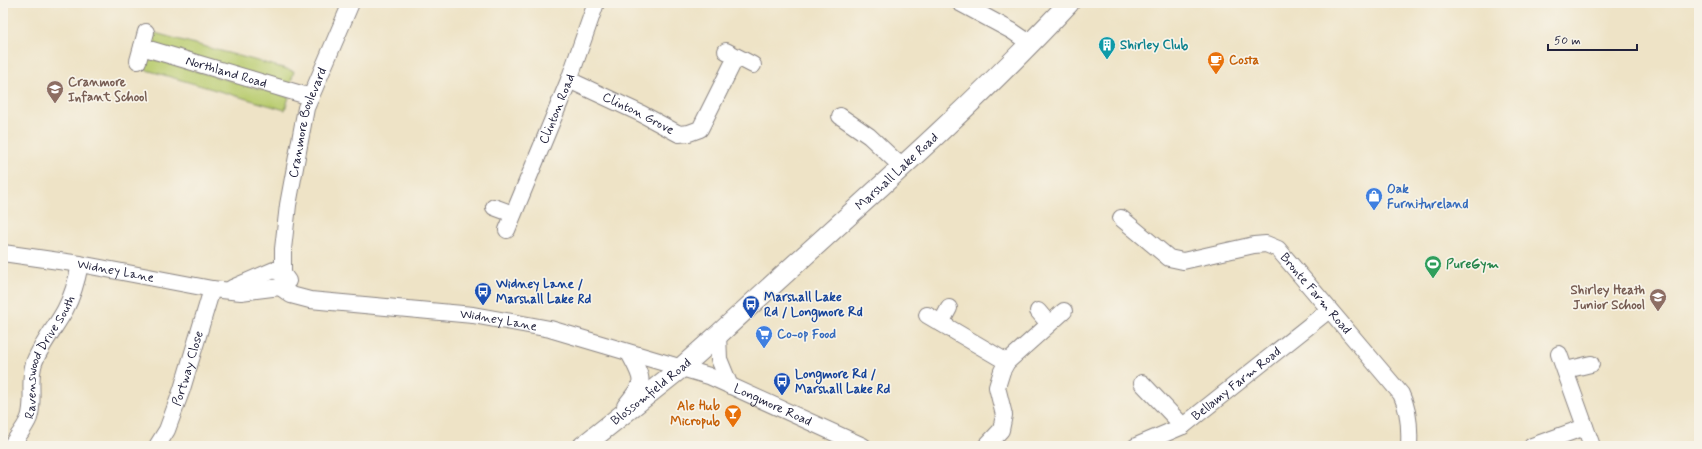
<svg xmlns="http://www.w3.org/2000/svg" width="1702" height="449" font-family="Mynerve,sans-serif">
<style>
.green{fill:#b9cc6f;stroke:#6e7755}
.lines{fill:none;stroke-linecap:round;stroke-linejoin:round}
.minor-casing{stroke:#888280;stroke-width:18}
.major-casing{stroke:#888280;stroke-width:22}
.minor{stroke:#fff;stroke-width:16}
.major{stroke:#fff;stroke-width:20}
.labels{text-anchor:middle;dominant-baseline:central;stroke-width:3.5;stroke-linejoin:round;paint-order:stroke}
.culture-label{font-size:13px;font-weight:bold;fill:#0d838f;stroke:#f7f3e8;text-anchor:start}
.food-label{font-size:13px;font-weight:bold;fill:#c56008;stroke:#f7f3e8;text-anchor:start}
.street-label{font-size:13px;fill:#22223b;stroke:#f7f3e8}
.education-label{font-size:13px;font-weight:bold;fill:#785e54;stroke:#f7f3e8;text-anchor:start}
.shop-label{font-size:13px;font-weight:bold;fill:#366cbe;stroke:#f7f3e8;text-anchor:start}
.leisure-label{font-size:13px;font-weight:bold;fill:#27864d;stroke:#f7f3e8;text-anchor:start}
.transit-label{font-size:13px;font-weight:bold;fill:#164399;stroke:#f7f3e8;text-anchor:start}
</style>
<rect width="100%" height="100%" fill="#f7f3e8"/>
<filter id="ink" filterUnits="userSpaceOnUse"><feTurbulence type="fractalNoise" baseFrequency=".025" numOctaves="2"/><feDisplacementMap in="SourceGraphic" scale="8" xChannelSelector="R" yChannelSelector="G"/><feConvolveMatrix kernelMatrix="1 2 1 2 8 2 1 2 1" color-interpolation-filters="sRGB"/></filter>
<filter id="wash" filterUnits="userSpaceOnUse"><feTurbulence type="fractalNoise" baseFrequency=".012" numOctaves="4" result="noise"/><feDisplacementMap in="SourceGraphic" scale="16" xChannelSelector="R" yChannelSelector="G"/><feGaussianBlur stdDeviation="0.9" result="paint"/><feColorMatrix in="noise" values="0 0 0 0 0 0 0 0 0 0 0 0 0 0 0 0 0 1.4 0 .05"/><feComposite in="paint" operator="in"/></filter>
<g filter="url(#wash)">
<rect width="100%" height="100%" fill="#eee3c6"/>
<path class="green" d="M155,33L294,71L290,85L148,44Z
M149,58L289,97L285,110L143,69Z"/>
</g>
<g filter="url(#ink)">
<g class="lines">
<g class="minor-casing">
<g id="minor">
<path d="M960,3L1012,31L1031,44"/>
<path id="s1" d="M142,47L311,97"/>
<path d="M726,51L753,65"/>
<path d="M138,61L146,32"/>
<path id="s2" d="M569,80L642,114L679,134L689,133L700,129L736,57"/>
<path d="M840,116L869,136L902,167"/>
<path d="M494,207L513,214"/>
<path id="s3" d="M1121,218L1169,258L1183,261L1254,245L1266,244L1278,249L1401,394C1409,410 1410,428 1409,446"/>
<path id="s4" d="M507,230L569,80L596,3"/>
<path id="s5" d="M3,253L80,264L212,289L241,292L280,287L283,284L284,279"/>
<path id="s6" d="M283,274V249L288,205L306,108L351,3"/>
<path id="s7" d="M280,287L291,295L310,300L473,315L550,329L709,376L863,446"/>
<path d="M232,288L274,270L283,274L288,281"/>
<path d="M1038,311L1049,324"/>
<path d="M927,315L1007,362"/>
<path d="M941,323L949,308"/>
<path d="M718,335L719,359L730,386"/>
<path d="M1559,354L1592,446"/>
<path d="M1566,370L1591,364"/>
<path d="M1142,383L1183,426"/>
<path d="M625,406C646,380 644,382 629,353"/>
<path id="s8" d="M11,446C17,437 25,428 29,418C35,400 28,381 34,363C39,348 57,325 65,310C73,295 77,280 80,264"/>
<path id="s9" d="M157,446L167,430L182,389L212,289"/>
<path d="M986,446L1001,430L1004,415L997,387L1002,371L1007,362L1064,311"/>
<path id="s10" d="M1136,446L1183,426L1329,310"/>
<path d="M1532,446L1585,427"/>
</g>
</g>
<g class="major-casing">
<g id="major">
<path id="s11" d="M583,446L681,368L718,335C836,225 959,121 1069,3"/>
</g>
</g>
<use href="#minor" class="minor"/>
<use href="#major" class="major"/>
</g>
</g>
<defs>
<g id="building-pin" transform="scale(0.9)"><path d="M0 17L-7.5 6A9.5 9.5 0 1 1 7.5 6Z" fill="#0f9aa8" stroke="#f7f3e8"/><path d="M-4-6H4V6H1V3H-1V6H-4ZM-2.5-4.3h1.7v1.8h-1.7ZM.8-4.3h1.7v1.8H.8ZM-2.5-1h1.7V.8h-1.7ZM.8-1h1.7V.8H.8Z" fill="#fff"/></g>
<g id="cafe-pin" transform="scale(0.9)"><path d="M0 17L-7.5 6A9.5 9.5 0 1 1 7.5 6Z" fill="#e8710a" stroke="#f7f3e8"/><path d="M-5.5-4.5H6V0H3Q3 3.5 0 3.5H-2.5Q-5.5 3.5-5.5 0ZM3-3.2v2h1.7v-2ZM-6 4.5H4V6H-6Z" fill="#fff"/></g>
<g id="school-pin" transform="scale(0.9)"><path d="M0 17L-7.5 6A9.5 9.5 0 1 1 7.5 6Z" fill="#8d6e63" stroke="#f7f3e8"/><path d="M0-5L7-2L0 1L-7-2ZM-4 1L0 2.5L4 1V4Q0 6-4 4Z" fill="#fff"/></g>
<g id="shop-pin" transform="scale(0.9)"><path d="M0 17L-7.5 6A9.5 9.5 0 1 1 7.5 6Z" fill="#3f7fe0" stroke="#f7f3e8"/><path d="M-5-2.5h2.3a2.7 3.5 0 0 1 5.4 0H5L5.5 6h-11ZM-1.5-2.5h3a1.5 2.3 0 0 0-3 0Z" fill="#fff"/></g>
<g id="stadium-pin" transform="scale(0.9)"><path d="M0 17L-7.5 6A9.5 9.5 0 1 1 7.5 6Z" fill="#2e9e5b" stroke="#f7f3e8"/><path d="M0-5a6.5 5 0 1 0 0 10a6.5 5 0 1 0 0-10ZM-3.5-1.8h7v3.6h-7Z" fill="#fff"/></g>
<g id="bus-pin" transform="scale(0.9)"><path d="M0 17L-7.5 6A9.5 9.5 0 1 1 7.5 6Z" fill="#1a4fb4" stroke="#f7f3e8"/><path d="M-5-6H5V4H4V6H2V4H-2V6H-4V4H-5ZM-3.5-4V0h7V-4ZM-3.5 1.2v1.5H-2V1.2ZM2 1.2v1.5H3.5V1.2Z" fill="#fff"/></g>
<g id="supermarket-pin" transform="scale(0.9)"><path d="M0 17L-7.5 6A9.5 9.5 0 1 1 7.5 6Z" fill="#3f7fe0" stroke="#f7f3e8"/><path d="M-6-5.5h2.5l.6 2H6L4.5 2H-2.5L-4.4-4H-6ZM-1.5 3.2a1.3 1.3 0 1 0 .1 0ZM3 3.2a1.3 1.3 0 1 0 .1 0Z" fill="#fff"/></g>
<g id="bar-pin" transform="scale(0.9)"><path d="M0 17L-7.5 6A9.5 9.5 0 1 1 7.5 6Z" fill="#e8710a" stroke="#f7f3e8"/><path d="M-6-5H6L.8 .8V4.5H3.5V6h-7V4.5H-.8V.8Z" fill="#fff"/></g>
</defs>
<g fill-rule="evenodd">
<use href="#building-pin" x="1107" y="45"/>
<use href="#cafe-pin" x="1216" y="60"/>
<use href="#school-pin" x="55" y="89"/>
<use href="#shop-pin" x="1374" y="196"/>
<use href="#stadium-pin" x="1433" y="264"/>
<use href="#bus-pin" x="483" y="291"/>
<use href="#school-pin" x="1658" y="297"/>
<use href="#bus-pin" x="751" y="304"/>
<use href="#supermarket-pin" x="764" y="334"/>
<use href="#bus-pin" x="782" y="381"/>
<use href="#bar-pin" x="733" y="413"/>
</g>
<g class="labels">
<g class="culture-label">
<text x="1120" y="45">Shirley Club</text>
</g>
<g class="food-label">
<text x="1229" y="60">Costa</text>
<text x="720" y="406" text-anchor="end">Ale Hub<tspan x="720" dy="15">Micropub</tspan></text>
</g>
<g class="street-label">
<text stroke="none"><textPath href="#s1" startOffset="88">Northland Road</textPath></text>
<text stroke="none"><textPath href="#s4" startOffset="131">Clinton Road</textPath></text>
<text stroke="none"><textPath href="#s2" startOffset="77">Clinton Grove</textPath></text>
<text stroke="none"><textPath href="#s6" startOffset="154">Cranmore Boulevard</textPath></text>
<text stroke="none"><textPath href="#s11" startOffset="417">Marshall Lake Road</textPath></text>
<text stroke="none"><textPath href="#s5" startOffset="114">Widney Lane</textPath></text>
<text stroke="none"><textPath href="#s3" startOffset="233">Bronte Farm Road</textPath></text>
<text stroke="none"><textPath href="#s7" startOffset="223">Widney Lane</textPath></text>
<text stroke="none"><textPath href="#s8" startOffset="99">Ravenswood Drive South</textPath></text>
<text stroke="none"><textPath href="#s9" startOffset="84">Portway Close</textPath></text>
<text stroke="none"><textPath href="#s10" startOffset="119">Bellamy Farm Road</textPath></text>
<text stroke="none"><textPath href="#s11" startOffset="87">Blossomfield Road</textPath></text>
<text stroke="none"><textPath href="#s7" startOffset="511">Longmore Road</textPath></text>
</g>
<g class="education-label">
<text x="68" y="82">Cranmore<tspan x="68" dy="15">Infant School</tspan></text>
<text x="1645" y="290" text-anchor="end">Shirley Heath<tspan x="1645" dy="15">Junior School</tspan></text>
</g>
<g class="shop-label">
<text x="1387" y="189">Oak<tspan x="1387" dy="15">Furnitureland</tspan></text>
<text x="777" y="334">Co-op Food</text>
</g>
<g class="leisure-label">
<text x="1446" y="264">PureGym</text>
</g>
<g class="transit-label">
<text x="496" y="284">Widney Lane /<tspan x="496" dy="15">Marshall Lake Rd</tspan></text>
<text x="764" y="297">Marshall Lake<tspan x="764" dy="15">Rd / Longmore Rd</tspan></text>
<text x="795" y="374">Longmore Rd /<tspan x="795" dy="15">Marshall Lake Rd</tspan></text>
</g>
</g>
<rect width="1702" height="449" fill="none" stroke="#f7f3e8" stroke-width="16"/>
<path d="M1548 44v6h89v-6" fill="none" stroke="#22223b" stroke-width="2"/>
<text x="1554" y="44" font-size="12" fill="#22223b" stroke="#f7f3e8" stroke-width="3" paint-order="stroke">50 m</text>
</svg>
